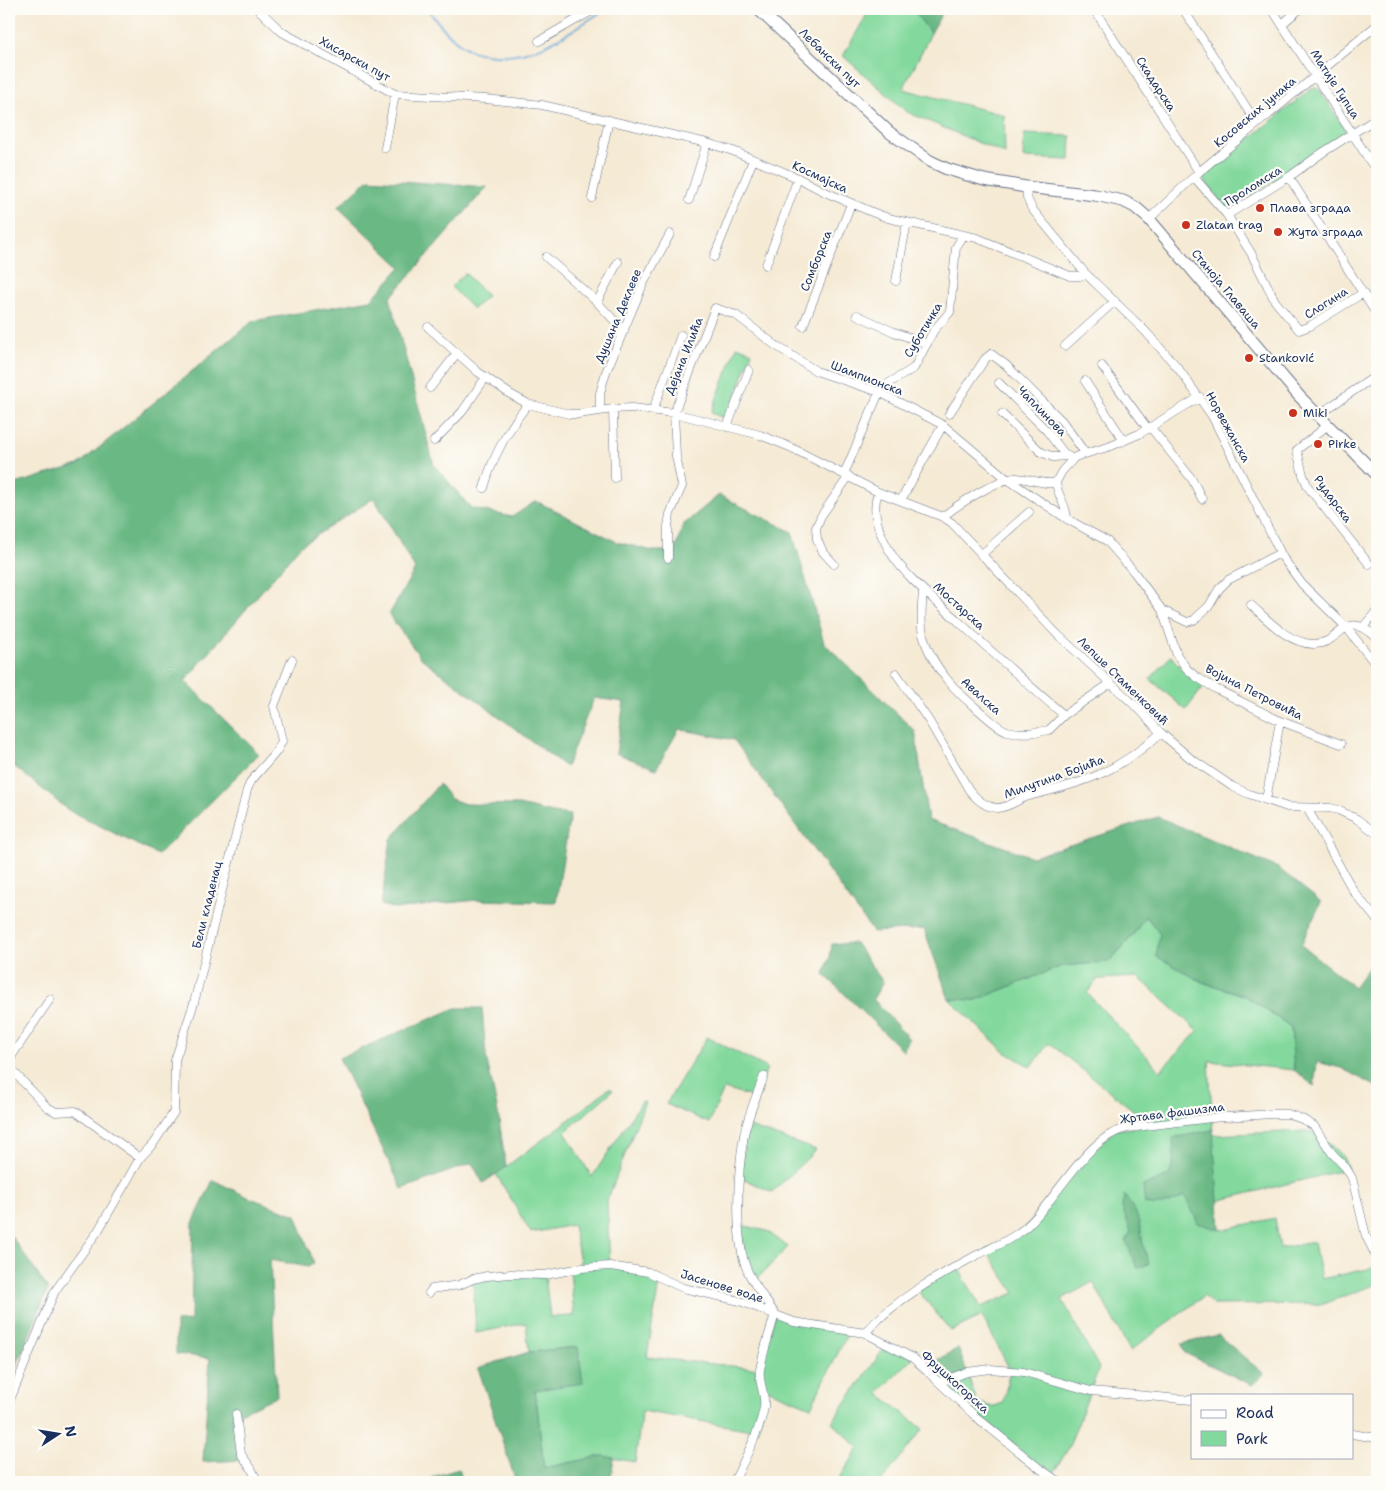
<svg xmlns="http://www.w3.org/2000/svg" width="1386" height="1491" font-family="'Shantell Sans',sans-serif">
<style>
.green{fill:#83d99d;stroke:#4f847e;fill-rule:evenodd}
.forest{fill:#6ab984;stroke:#427471}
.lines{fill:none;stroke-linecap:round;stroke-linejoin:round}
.stream{stroke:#69a9dd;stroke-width:2}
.minor-casing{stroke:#677087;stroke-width:9}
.primary-casing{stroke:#677087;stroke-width:13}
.minor{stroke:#fff;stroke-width:8}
.primary{stroke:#fff;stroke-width:11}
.poi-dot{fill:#c8321e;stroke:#fdfcf7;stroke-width:2}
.labels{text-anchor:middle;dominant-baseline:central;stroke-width:4.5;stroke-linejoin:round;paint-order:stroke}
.street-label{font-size:12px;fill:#1b2f5e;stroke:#fdfcf7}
.poi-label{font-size:12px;fill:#1b2f5e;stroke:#fdfcf7;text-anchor:start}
</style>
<rect width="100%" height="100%" fill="#fdfcf7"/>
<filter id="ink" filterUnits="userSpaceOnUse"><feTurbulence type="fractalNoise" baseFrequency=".02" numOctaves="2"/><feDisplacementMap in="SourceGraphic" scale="10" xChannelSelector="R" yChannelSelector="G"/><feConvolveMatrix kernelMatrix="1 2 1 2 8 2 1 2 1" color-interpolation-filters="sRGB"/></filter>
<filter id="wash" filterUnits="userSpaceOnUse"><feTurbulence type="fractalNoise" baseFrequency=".0096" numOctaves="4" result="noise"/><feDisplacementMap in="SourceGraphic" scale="20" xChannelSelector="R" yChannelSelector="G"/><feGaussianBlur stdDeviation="1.12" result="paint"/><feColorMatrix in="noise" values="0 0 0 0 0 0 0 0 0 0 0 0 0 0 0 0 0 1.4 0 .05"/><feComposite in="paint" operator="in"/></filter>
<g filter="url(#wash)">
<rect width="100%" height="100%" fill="#f5ead4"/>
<path class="green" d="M870,9H912L931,33L903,89L1004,115L1005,154L907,112L843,56Z
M1316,88L1319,89L1348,133L1228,211L1202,177L1311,89Z
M1024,134L1071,136L1070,160L1023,158Z
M465,273L487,296L473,309L451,287Z
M737,346L752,352L727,419L711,413Z
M1171,656C1181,669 1190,678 1204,686L1186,710L1150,679Z
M1146,916L1160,934L1202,982L1244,995L1291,1027L1294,1070L1209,1061L1213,1135L1305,1131L1319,1133L1343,1157L1348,1169L1217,1201L1220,1230L1275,1218L1280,1248L1314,1242L1321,1279L1377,1267V1284L1324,1304L1213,1305L1204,1296L1130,1351L1093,1282L1062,1299L1099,1368L1068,1449L1051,1477L940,1382L967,1372L977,1402L992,1407L1003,1403L1010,1370L982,1316L951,1331L918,1291L957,1266L981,1307L1015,1293L986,1250L1025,1228L1080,1163L1115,1130L1152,1125L1049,1043L1031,1067L1005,1052L949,999L976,1000L1062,966L1109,962L1132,936ZM1138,977L1198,1031L1160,1071L1087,993L1098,979Z
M707,1037L767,1068L756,1098L724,1089L709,1123L666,1104Z
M609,1088L613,1090L565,1132L592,1177L642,1101L645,1102L607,1201L610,1266L660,1277L647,1357L760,1369L775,1314L849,1331L811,1407L762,1387L765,1401L757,1431L642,1411L635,1462L602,1456L544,1468L535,1389L577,1347L529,1352L526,1323L476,1333L473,1279L545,1275L550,1317L574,1316L570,1270L581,1267L573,1225L531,1233L496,1174L561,1126Z
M747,1126L816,1150L772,1192L740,1177Z
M740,1225L767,1231L788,1247L754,1282L748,1271Z
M887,1344L913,1358L878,1393L923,1429L881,1482H837L859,1448L832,1422Z"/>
<path class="forest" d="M912,9H944L931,33Z
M369,179L487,187L390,298L434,465L471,508L512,517L536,501L617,542L653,551H675L683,525L719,495L792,532L824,643L915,731L928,820L1032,857L1158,817L1278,868L1321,902L1301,945L1354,987L1369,967L1377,970V1087L1341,1068L1317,1062L1314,1086L1294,1070L1291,1027L1244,995L1202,982L1156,956L1160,934L1146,916L1132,936L1109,962L1062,966L976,1000L949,999L924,929L873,932L734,740L679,729L656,769L616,753L624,702L594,698L566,767L421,658L389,615L415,569L374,498L300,546L185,681L259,754L158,855L68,810L9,762V486L78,465L253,321L371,300L401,267L338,207Z
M439,784L451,799L465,804L519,805L553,813L570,815L556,902L476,900L396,909L381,905L391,839Z
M855,943L883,982L873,999L909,1039L903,1051L824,974L830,957L832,944Z
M456,1008H482L486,1056L498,1113L506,1167L483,1183L472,1163L402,1189L339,1058Z
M1213,1130L1220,1230L1198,1223L1185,1196C1171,1203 1160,1208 1145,1204L1143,1186L1169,1176L1174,1161L1173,1138Z
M213,1180L250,1198L296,1215L314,1263L308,1267L270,1260L277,1396L236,1415L244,1460L203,1462L210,1358L176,1354V1322L191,1321L193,1223Z
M1124,1195L1136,1213L1141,1230L1143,1244L1149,1264L1137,1268L1126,1241L1131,1231L1122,1208Z
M9,1233L48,1289L9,1385Z
M1218,1335L1264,1374L1252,1385L1185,1353L1182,1344Z
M578,1347L583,1383L535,1390L544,1468L602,1456L614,1458L610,1482H516L478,1368L529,1352Z
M958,1348L967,1372L940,1382L925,1368Z
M459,1469L463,1482H432V1477Z"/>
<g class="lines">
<path class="stream" d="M427,9C439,23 451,40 468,49C476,54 485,54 494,55C539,58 570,31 606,9"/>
</g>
</g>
<g filter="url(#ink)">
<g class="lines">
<g class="minor-casing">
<path id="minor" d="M258,9L282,32L395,94L485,99L542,105L707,143L733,151L798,178L825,192L872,212L888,218L977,238L1070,276H1080L1085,273
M1094,9L1199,172
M1183,9L1257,124
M1272,9L1377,172
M1282,24L1300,9
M539,41L595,9
M385,148L395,94
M1194,177L1227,215
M1289,177L1377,315
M1026,187L1027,198L1032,209L1085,273L1145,331L1178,368L1212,416L1283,558L1302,584L1346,627L1377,666
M592,198L609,120
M689,200L707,143
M1149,219L1199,172L1377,25
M546,257L597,302L624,331
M714,257L753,160
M766,265L798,178
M896,281L907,222
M1363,293L1310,326L1299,330L1275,301L1251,253L1227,215L1289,177L1322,153L1377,118
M597,302L618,262
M857,315L894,332L927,344
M803,326L851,204
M428,327L478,372L510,394L528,404L569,414H578L613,409L632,408L674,413L760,435L790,447L878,492L943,517L952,523L1057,634L1140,710L1161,733L1190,758L1233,787L1249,794L1287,807L1330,808L1338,810L1357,819L1377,834
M1065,346L1115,301
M1102,366L1148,429
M1085,381L1124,441
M999,383L1047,431L1066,456
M430,388L457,353
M613,409L615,478
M653,410L681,335
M600,411V393L606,372L644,282L670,234
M949,414L985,359L991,354L1006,365L1062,421L1085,453
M1002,414L1041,452L1053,457L1068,456
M1318,415L1377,375
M1328,425L1297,450L1303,475L1308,487L1369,564
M727,427L749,370
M1151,428L1192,479L1202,499
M434,441L462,412L486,377
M844,474L881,388L914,368L934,330L950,312L956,247L964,235
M1056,482C1057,496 1067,505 1067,519
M484,488C492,458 509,428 528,404
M878,492C871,511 879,533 889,550C904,576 936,601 958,621C993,653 1028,685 1064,715
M901,500L943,425
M943,517C955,506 998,479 1014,478C1028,477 1042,486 1056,482L1062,471L1075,457L1111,446L1139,434L1200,397
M981,555L1029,512
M668,558V526L670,514L682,486L676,456L674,413L715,308L736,315L775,345L816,371L879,392L943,425L1007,479L1067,519L1107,541L1134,572L1162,610L1177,655L1187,669L1195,676L1216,689L1280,721L1341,744
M834,564L823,552L817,539L816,528L821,516L849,476
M923,590C922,604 920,621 923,635C932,668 957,693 982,713C990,720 997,727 1007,731C1019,734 1037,733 1049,730L1064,715L1111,683
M1251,605C1268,620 1288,643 1313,644C1343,645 1342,606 1377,638
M1162,610L1187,622L1194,620L1209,606L1219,589L1228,580L1280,553
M1363,627L1377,611
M896,673L929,721L969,790C976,799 985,807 997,808C1008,808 1017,800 1026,797C1051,790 1077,785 1100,774C1122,764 1143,749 1161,733
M1266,800L1280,721
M1307,808L1354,892L1377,920
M9,1063L13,1054L50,999
M9,1065L11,1069L47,1107L56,1112L75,1111L140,1158
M764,1076C757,1095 748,1115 744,1135C738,1169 733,1240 748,1272C755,1287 766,1300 775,1314
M429,1293L432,1289L459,1285L473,1279L487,1276L511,1274L545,1275L581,1268L610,1266L648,1272L683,1288L740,1301L794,1322L865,1333L913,1358L975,1416L1039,1468L1059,1482
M865,1333C895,1299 938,1276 977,1255C993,1247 1013,1239 1026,1227C1057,1200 1087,1135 1128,1128L1211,1118L1272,1114H1288L1302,1119L1314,1126L1332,1153L1346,1168L1352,1178L1366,1236L1377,1258
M940,1382L967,1372L990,1369L1024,1372L1091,1391L1192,1400
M9,1402L55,1291L98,1231L140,1158L153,1144L174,1112L175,1060L194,1003L247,790L251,781L277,751L282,741L274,706L292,660
M236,1414L241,1454L251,1468L258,1482
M1352,1434L1377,1438
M734,1482C744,1459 760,1432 764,1407C766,1394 758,1383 760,1370C763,1351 770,1332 775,1314"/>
</g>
<g class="primary-casing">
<path id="primary" d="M758,9L889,132L930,161L947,169L984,180L1026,187L1095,195L1123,201L1135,207L1149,219L1299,396L1377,475"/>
</g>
<use href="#minor" class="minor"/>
<use href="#primary" class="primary"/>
</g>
</g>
<g class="poi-dot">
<circle cx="1260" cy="208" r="5"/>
<circle cx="1186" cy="225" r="5"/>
<circle cx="1278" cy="232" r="5"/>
<circle cx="1249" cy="358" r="5"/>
<circle cx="1293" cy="413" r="5"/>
<circle cx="1318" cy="444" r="5"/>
</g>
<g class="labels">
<g class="street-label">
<text transform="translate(830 58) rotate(44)">Лебански пут</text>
<text transform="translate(355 59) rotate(29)">Хисарски пут</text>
<text transform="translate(1156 84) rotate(57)">Скадарска</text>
<text transform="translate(1335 84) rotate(57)">Матије Гупца</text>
<text transform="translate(1255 112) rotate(-40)">Косовских јунака</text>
<text transform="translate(820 177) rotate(25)">Космајска</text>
<text transform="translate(1253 186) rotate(-32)">Проломска</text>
<text transform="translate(816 261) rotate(-68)">Сомборска</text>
<text transform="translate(1226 289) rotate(50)">Станоја Главаша</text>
<text transform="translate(1326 303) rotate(-32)">Слогина</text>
<text transform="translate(618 316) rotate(-67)">Душана Деклеве</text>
<text transform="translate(923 330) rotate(-59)">Суботичка</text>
<text transform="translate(684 356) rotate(-68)">Дејана Илића</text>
<text transform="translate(867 378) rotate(21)">Шампионска</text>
<text transform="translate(1042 411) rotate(46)">Чаплинова</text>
<text transform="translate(1228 427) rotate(61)">Норвежанска</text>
<text transform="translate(1333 499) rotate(54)">Рударска</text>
<text transform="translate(959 606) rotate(42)">Мостарска</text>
<text transform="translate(1123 681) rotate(44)">Лепше Стаменковић</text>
<text transform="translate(1254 692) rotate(27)">Војина Петровића</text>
<text transform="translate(981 696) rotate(42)">Авалска</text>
<text transform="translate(1054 777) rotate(-20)">Милутина Бојића</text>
<text transform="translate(207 905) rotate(-76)">Бели кладенац</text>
<text transform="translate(1172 1113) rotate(-7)">Жртава фашизма</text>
<text transform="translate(722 1286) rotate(17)">Јасенове воде</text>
<text transform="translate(955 1382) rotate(42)">Фрушкогорска</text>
</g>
<g class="poi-label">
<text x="1270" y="208">Плава зграда</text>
<text x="1196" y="225">Zlatan trag</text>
<text x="1288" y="232">Жута зграда</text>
<text x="1259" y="358">Stanković</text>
<text x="1303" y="413">Miki</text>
<text x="1328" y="444">Pirke</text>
</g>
</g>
<rect width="1386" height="1491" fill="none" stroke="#fdfcf7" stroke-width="30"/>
<rect x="1191" y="1394" width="162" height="65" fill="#fdfcf7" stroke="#a3aaba"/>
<rect x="1201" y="1410" width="25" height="8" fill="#ffffff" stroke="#a3aaba"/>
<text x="1236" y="1418" font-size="15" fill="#1b2f5e">Road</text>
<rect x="1201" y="1431" width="25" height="15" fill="#83d99d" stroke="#a3aaba"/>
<text x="1236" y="1444" font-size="15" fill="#1b2f5e">Park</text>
<g transform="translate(58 1434) rotate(78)" stroke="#fdfcf7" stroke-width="4" paint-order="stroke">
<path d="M0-4L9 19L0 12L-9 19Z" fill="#1b2f5e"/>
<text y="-8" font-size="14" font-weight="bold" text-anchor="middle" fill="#1b2f5e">N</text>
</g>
</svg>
